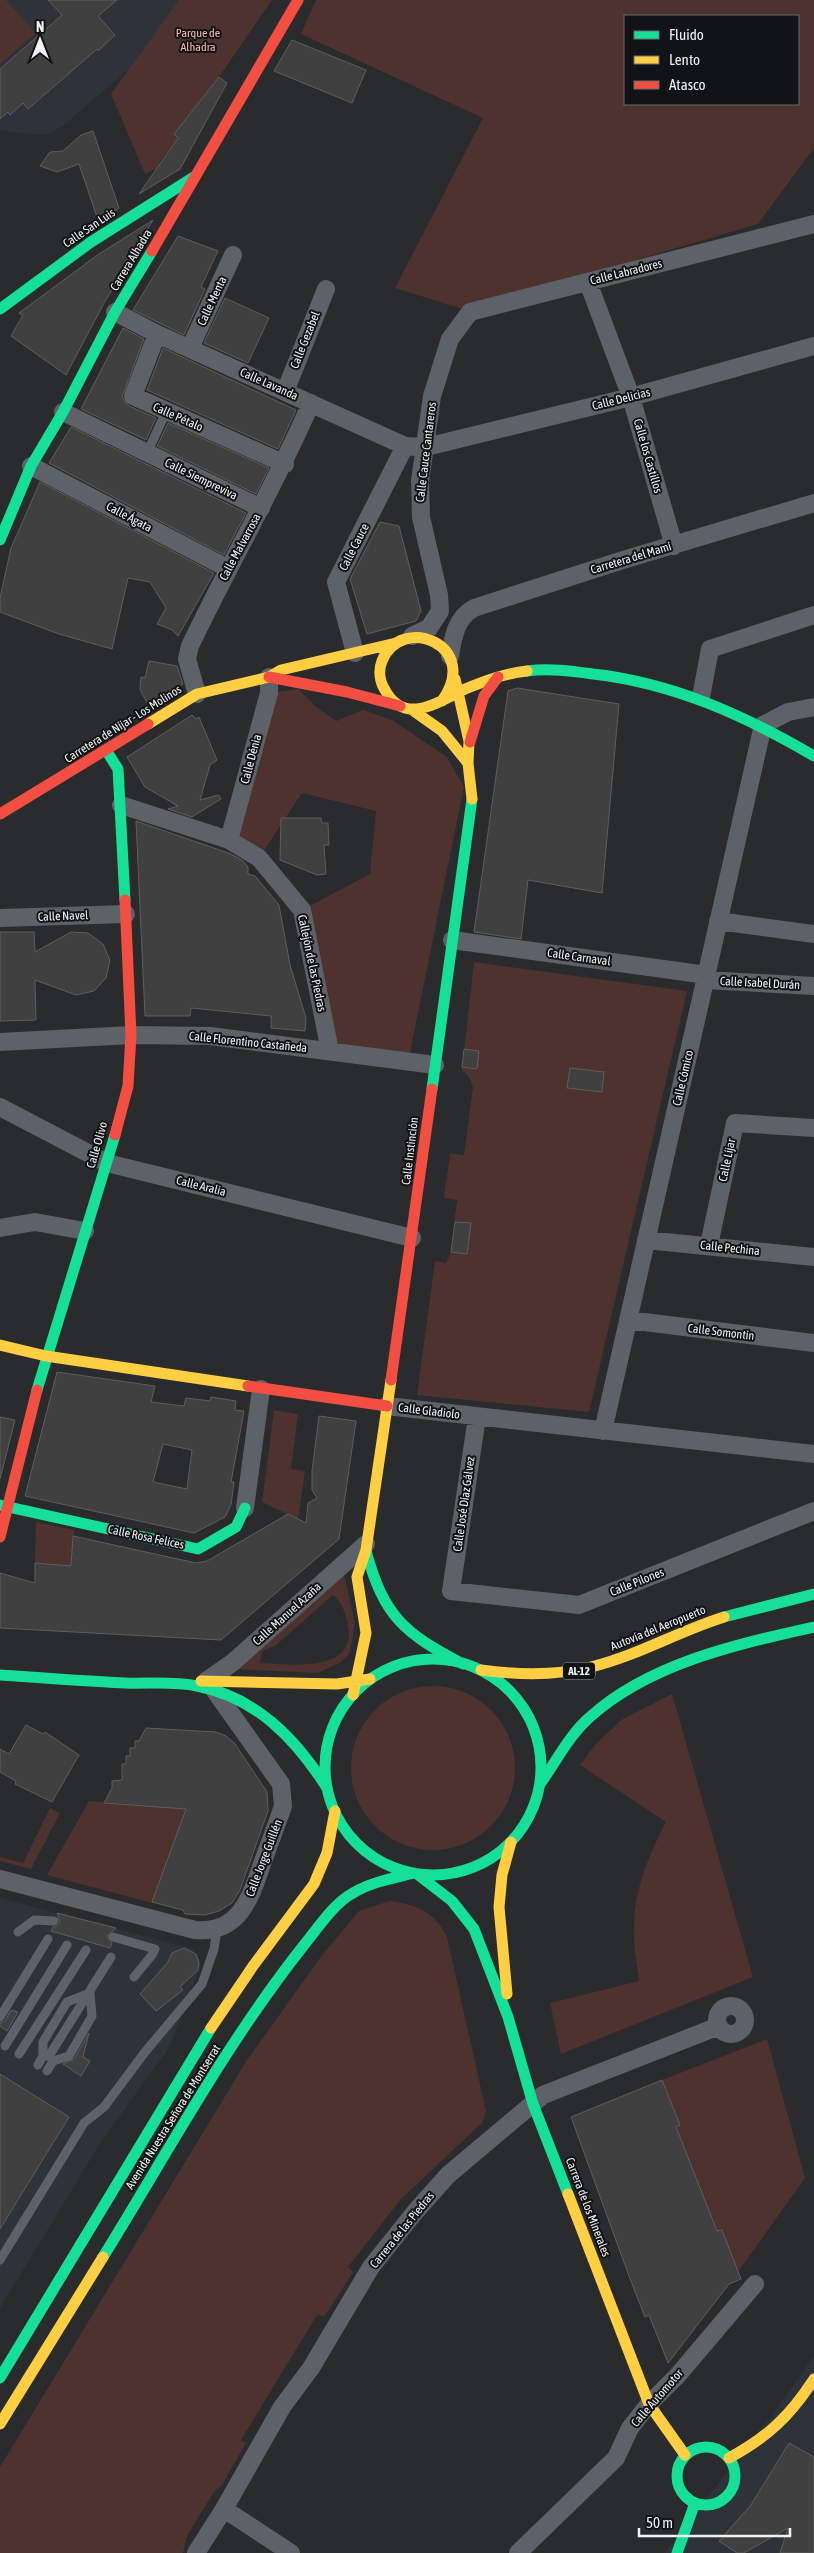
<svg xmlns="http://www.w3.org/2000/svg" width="814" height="2553" font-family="'Asap Condensed',sans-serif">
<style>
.built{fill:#2e3239}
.green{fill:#4d322f;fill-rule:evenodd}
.building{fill:#404041;stroke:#5e5e5f;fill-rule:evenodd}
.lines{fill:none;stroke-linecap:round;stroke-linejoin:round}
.lane{stroke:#5d6168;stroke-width:9}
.street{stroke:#5d6168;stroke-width:18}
.fast{stroke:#16e098;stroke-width:11}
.slow{stroke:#ffcf43;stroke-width:11}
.jam{stroke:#f24e42;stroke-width:11}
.labels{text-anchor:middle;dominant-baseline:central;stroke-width:4;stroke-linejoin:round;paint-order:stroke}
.shield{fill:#121314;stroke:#aeafb1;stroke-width:1}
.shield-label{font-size:11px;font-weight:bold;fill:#f1f2f4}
.park-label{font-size:12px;fill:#fcb7b0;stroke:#121314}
.street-label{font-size:12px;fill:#f1f2f4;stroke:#121314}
</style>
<rect width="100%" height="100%" fill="#2a2b2c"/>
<path class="built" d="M0,0H188L153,48L63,126L46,135L0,131Z
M0,1898L193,1949L201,1964L169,2048L103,2139L0,2308Z
M814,2356V2553H664L775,2411Z"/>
<path class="green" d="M0,0H6L36,33L0,64Z
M179,0H272L224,70L174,134L177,139L159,163L160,167L145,174L111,94Z
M316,0H814V148L758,224L466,310L395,288L483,118L301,34ZM625,16H798V104H625Z
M298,689L315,706L336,721L363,710L392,720L447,757L464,787L408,1062L330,1051L302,910L370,874L376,811L302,793L259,858L229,840L269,693Z
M474,962L687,991L589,1412L417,1395L435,1261L446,1263L451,1252L457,1200L444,1198L450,1153L464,1155L473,1087L469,1077L462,1070Z
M274,1410L298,1414L291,1469L305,1471L298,1519L262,1502Z
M36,1522L74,1530L71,1566L35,1563Z
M344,1574L355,1623L350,1653L341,1662L318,1673L235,1669ZM333,1595C342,1602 346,1614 348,1626C357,1674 287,1664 260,1663L262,1651L275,1646Z
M351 1768a82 82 0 1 1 164 0a82 82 0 1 1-164 0Z
M672,1694L753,1977L561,2054L550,2003L639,1981C638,1967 634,1953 634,1939C632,1894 646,1861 666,1822L580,1765L595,1745L621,1720Z
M89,1801L186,1809L152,1903L47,1875Z
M50,1808L60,1813L31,1869L0,1861V1857L23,1863Z
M389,1901C415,1904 436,1912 447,1937L486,2111L482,2123L401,2199L348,2267L353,2272L325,2316L317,2315L241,2440L246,2443L222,2485L214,2492L187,2536L183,2553H0V2467L247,2060L320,1958L359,1911Z
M767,2039L805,2178L738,2272L722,2230L717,2231L676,2127L680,2124L662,2080Z"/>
<path class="building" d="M48,0H117L98,16L115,35L98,51L97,49L28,109L23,103L10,115L8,112L0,119V69L62,15Z
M292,40L366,70L352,103L274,71Z
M219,77L227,83L180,169L139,194L178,138L174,134Z
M93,131L119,208L98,220L79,164L57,172L40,166L50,152L63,151L81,135Z
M153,220L103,305L66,375L11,336L23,315L19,313L99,254Z
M178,236L218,251L201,287L205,289L184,335L133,310Z
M225,298L269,318L248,363L204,343Z
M123,328L144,339L122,397L129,406L156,418L146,440L81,409Z
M163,348L296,410L278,449L147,390Z
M168,423L269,468L256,494L157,446Z
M71,427L246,513L224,555L49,463Z
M40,482L214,573L178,636L172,630L157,624L166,608L150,582L128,578L112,649L59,634L0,612V598L11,548Z
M380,522L399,526L421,611L416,621L367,634L350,579Z
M149,661L177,666L183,684L148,704L140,690L141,677L145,678Z
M517,688L619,704L602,893L528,880L521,939L474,932L508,691Z
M192,715L196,719L199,717L217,760L210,765L200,800L219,795L221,799L192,817L168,809L178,806L145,787L127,757Z
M281,818H321L322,823H328L329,845H324L326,874L317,875L280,860Z
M136,821L231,854L242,860L248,867V874L255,876L279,905L290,965L306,1018L305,1031L271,1028V1016L191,1008L190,1016H145Z
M0,932H34L35,952L71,932L88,933L103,944L110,960L106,978L94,991L76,995L35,980L36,1020L0,1021Z
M464,1049L479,1051L477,1069L462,1067Z
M570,1068L604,1072L602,1092L567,1088Z
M455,1222L471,1223L467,1254L451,1252Z
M57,1372L155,1386L151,1402L184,1406L186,1398L210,1401L211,1397L236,1401L235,1410L244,1411L231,1482H234L231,1505L225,1517L194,1533L25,1496ZM163,1444L192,1450L187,1489L153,1482Z
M319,1416L356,1421L339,1539L221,1640L0,1628V1573L35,1583V1563L71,1566L73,1536L196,1563L207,1561L288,1514L306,1523L308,1503L317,1498L312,1490V1471Z
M0,1417L15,1420L0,1479Z
M26,1725L43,1734L45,1732L79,1755L52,1802L15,1784L16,1781L0,1772V1749L9,1754Z
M146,1728L216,1732L226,1736L235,1744L267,1792L268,1811L240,1890L232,1903L219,1911L205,1915L185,1914L183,1910L152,1902L186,1809L104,1803L112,1788V1781L122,1780V1764H126V1756H130V1748H135V1741H139Z
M57,1913L116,1928L107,1936L112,1943L110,1948L51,1931L53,1927L57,1926L60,1922Z
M184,1948L196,1954L199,1962L198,1970L180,1987L183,1990L156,2011L140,1994L168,1962L172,1953Z
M11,2010L18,2012L7,2031L0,2026V2023L5,2021Z
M89,2033L83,2057L90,2061L81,2076L63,2064L74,2059Z
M0,2074L69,2117L0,2229Z
M662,2080L680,2125L676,2127L717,2231L722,2230L741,2279L729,2284L668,2363L649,2315L645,2317L629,2276L571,2117Z
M789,2443L814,2457V2553H780L788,2528L744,2553H737L719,2541L751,2505Z"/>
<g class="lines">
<path class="lane" d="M147,453L166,412
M18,1932L34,1920L54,1921
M113,1937L155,1949L152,1955L134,1977
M0,2017L48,1939
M5,2046L67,1945
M19,2054L86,1950
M43,2056H49L111,1957
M38,2065L43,2056V2042L67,2002L90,1993
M47,2071L53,2061L69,2056L92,2016L90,1993
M0,2260L84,2123L104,2107L145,2052L202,1984L214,1949L217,1930"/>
<path class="street" d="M588,282L631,397L674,546
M115,312L157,334L405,446L426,447L631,397L814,346
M157,334L133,396L285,464
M190,348L233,255
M285,392L326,289
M63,412L261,508
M31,466L227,568
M412,636L429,628L440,611L439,595L421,517L420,481L432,396L450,339L470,312L814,224
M355,653L336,582L405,446
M450,656C453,637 456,618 474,608L623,560L814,503
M197,694L187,659L190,646C229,564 275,486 311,403
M701,697L710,649L814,615
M121,805L229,840L259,858L302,910L330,1051
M229,840L269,693V677
M0,918L126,914
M718,921L814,934
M452,940L707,975
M705,980L814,986
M0,1042L131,1035L210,1036L435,1065
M0,1107L107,1163L412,1238
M0,1228L35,1222L85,1231
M646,1240L814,1257
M709,1245L735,1123L814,1128
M628,1320L814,1343
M387,1406L814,1454
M477,1417L451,1591L579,1605L814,1511
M603,1431L763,725L788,712L814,707
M245,1508L261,1389
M206,1681L232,1663L366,1544
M0,1879L195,1930C239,1934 250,1899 262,1864C269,1845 276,1826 283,1806L281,1784L215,1691
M717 2020a14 14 0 1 1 28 0a14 14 0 1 1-28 0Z
M224,2509L291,2553
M196,2553L224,2509L282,2407L311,2368L371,2267L415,2212L448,2175L543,2095L719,2026
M518,2553L616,2458L630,2428L649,2404L678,2375L755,2284"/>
<path class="fast" d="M0,309L91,242L194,177
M0,540L31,466L63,412L115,312L152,251
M527,671C549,668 571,671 593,674C673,683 744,715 814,756
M106,750L118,769L125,900
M432,1089L472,799
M37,1390L115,1135
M0,1505L198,1549L236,1527L245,1508
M366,1551C384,1617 404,1633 463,1664
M724,1617L814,1594
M325 1767a108 108 0 1 1 216 0a108 108 0 1 1-216 0Z
M0,1675C42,1678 83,1681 125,1683C149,1684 173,1681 197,1686C256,1697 296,1739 327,1788
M540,1784C556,1762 569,1735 590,1717C650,1663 738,1644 814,1627
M417,1874L452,1901L474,1929L508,2017L533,2104L568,2194
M103,2257C168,2152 227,2042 304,1945C318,1928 333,1904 353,1893C371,1882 394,1878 414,1873
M0,2378L211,2028
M677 2476a29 29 0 1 1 58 0a29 29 0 1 1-58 0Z
M677,2553L695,2503"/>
<path class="slow" d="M455,679L469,741L468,763L472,799
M442,701C482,645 401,613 382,661C378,671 380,682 385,690C405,727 440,701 465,689C485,681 506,673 527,671
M411,709L442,731L468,763
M148,724L197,694L269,677L281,670L396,643
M0,1345L46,1356L248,1386
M481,1670C518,1675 555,1676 591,1667C637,1656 679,1631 724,1617
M201,1681L337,1684L370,1679
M353,1695L366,1633L357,1577L366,1550L391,1380
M507,1994L499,1907L502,1875L511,1842
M211,2028L253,1966L314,1884L327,1853L335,1811
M568,2194L649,2404L685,2455
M0,2424L103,2257
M729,2458C768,2437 790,2416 814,2379"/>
<path class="jam" d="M152,251L298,0
M269,677L347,692L400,706
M470,742L484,696L498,677
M0,814L148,724
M115,1135L128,1086L131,1035L125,900
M391,1380L432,1089
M248,1386L387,1406
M0,1537L37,1390"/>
</g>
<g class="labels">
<rect class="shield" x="563" y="1662.5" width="32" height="17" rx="4"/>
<g class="shield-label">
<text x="579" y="1671">AL-12</text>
</g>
<g class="park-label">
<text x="198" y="33">Parque de<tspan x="198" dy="14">Alhadra</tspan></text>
</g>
<g class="street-label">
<text transform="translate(89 228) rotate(-34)">Calle San Luis</text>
<text transform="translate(131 260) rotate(-59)">Carrera Alhadra</text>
<text transform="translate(626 272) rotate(-14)">Calle Labradores</text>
<text transform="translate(212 301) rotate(-65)">Calle Menta</text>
<text transform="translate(305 340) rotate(-68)">Calle Gezabel</text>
<text transform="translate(269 384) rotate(24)">Calle Lavanda</text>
<text transform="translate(621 399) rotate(-14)">Calle Delicias</text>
<text transform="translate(178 417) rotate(24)">Calle Pétalo</text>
<text transform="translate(426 452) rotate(-83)">Calle Cauce Cantareros</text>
<text transform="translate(648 456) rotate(74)">Calle los Castillos</text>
<text transform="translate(201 479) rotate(26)">Calle Siempreviva</text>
<text transform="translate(129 517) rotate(28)">Calle Ágata</text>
<text transform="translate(240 547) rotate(-62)">Calle Malvarrosa</text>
<text transform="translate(354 547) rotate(-63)">Calle Cauce</text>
<text transform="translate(631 558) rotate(-17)">Carretera del Mamí</text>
<text transform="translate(123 724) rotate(-32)">Carretera de Níjar - Los Molinos</text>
<text transform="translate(251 759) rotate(-75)">Calle Dénia</text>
<text transform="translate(63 916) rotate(-2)">Calle Navel</text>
<text transform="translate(579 957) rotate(8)">Calle Carnaval</text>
<text transform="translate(312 963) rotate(78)">Callejón de las Piedras</text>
<text transform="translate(760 983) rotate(3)">Calle Isabel Durán</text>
<text transform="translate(248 1042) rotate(6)">Calle Florentino Castañeda</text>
<text transform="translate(683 1078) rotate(-77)">Calle Cómico</text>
<text transform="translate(97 1145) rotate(-74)">Calle Olivo</text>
<text transform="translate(410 1151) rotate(-83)">Calle Instinción</text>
<text transform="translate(727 1160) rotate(-78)">Calle Líjar</text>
<text transform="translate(201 1186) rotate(14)">Calle Aralia</text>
<text transform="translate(730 1248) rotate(6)">Calle Pechina</text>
<text transform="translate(721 1332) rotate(7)">Calle Somontín</text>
<text transform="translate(429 1411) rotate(7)">Calle Gladiolo</text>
<text transform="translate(464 1504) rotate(-82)">Calle José Díaz Gálvez</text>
<text transform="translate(146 1537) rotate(12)">Calle Rosa Felices</text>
<text transform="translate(637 1582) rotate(-22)">Calle Pilones</text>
<text transform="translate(287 1614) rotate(-42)">Calle Manuel Azaña</text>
<text transform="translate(658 1628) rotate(-22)">Autovía del Aeropuerto</text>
<text transform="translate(264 1858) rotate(-69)">Calle Jorge Guillén</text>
<text transform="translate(173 2117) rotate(-58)">Avenida Nuestra Señora de Montserrat</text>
<text transform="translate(588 2207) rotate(69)">Carrera de los Minerales</text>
<text transform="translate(402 2230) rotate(-51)">Carrera de las Piedras</text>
<text transform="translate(657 2398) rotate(-49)">Calle Automotor</text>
</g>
</g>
<rect x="624" y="15" width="175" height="90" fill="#121314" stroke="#6b6c6e"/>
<rect x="634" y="31" width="25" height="8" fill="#16e098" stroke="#6b6c6e"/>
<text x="669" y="40" font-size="15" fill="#f1f2f4">Fluido</text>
<rect x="634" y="56" width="25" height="8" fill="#ffcf43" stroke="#6b6c6e"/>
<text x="669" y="65" font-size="15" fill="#f1f2f4">Lento</text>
<rect x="634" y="81" width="25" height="8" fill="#f24e42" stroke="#6b6c6e"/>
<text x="669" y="90" font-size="15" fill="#f1f2f4">Atasco</text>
<g transform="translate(40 40)" stroke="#121314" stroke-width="4" paint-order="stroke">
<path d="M0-4L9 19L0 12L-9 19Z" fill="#f1f2f4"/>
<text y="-8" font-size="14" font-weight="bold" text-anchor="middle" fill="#f1f2f4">N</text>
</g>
<path d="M639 2528v8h151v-8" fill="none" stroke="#f1f2f4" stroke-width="2.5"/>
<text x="646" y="2528" font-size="15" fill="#f1f2f4" stroke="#121314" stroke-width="4" paint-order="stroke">50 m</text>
</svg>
